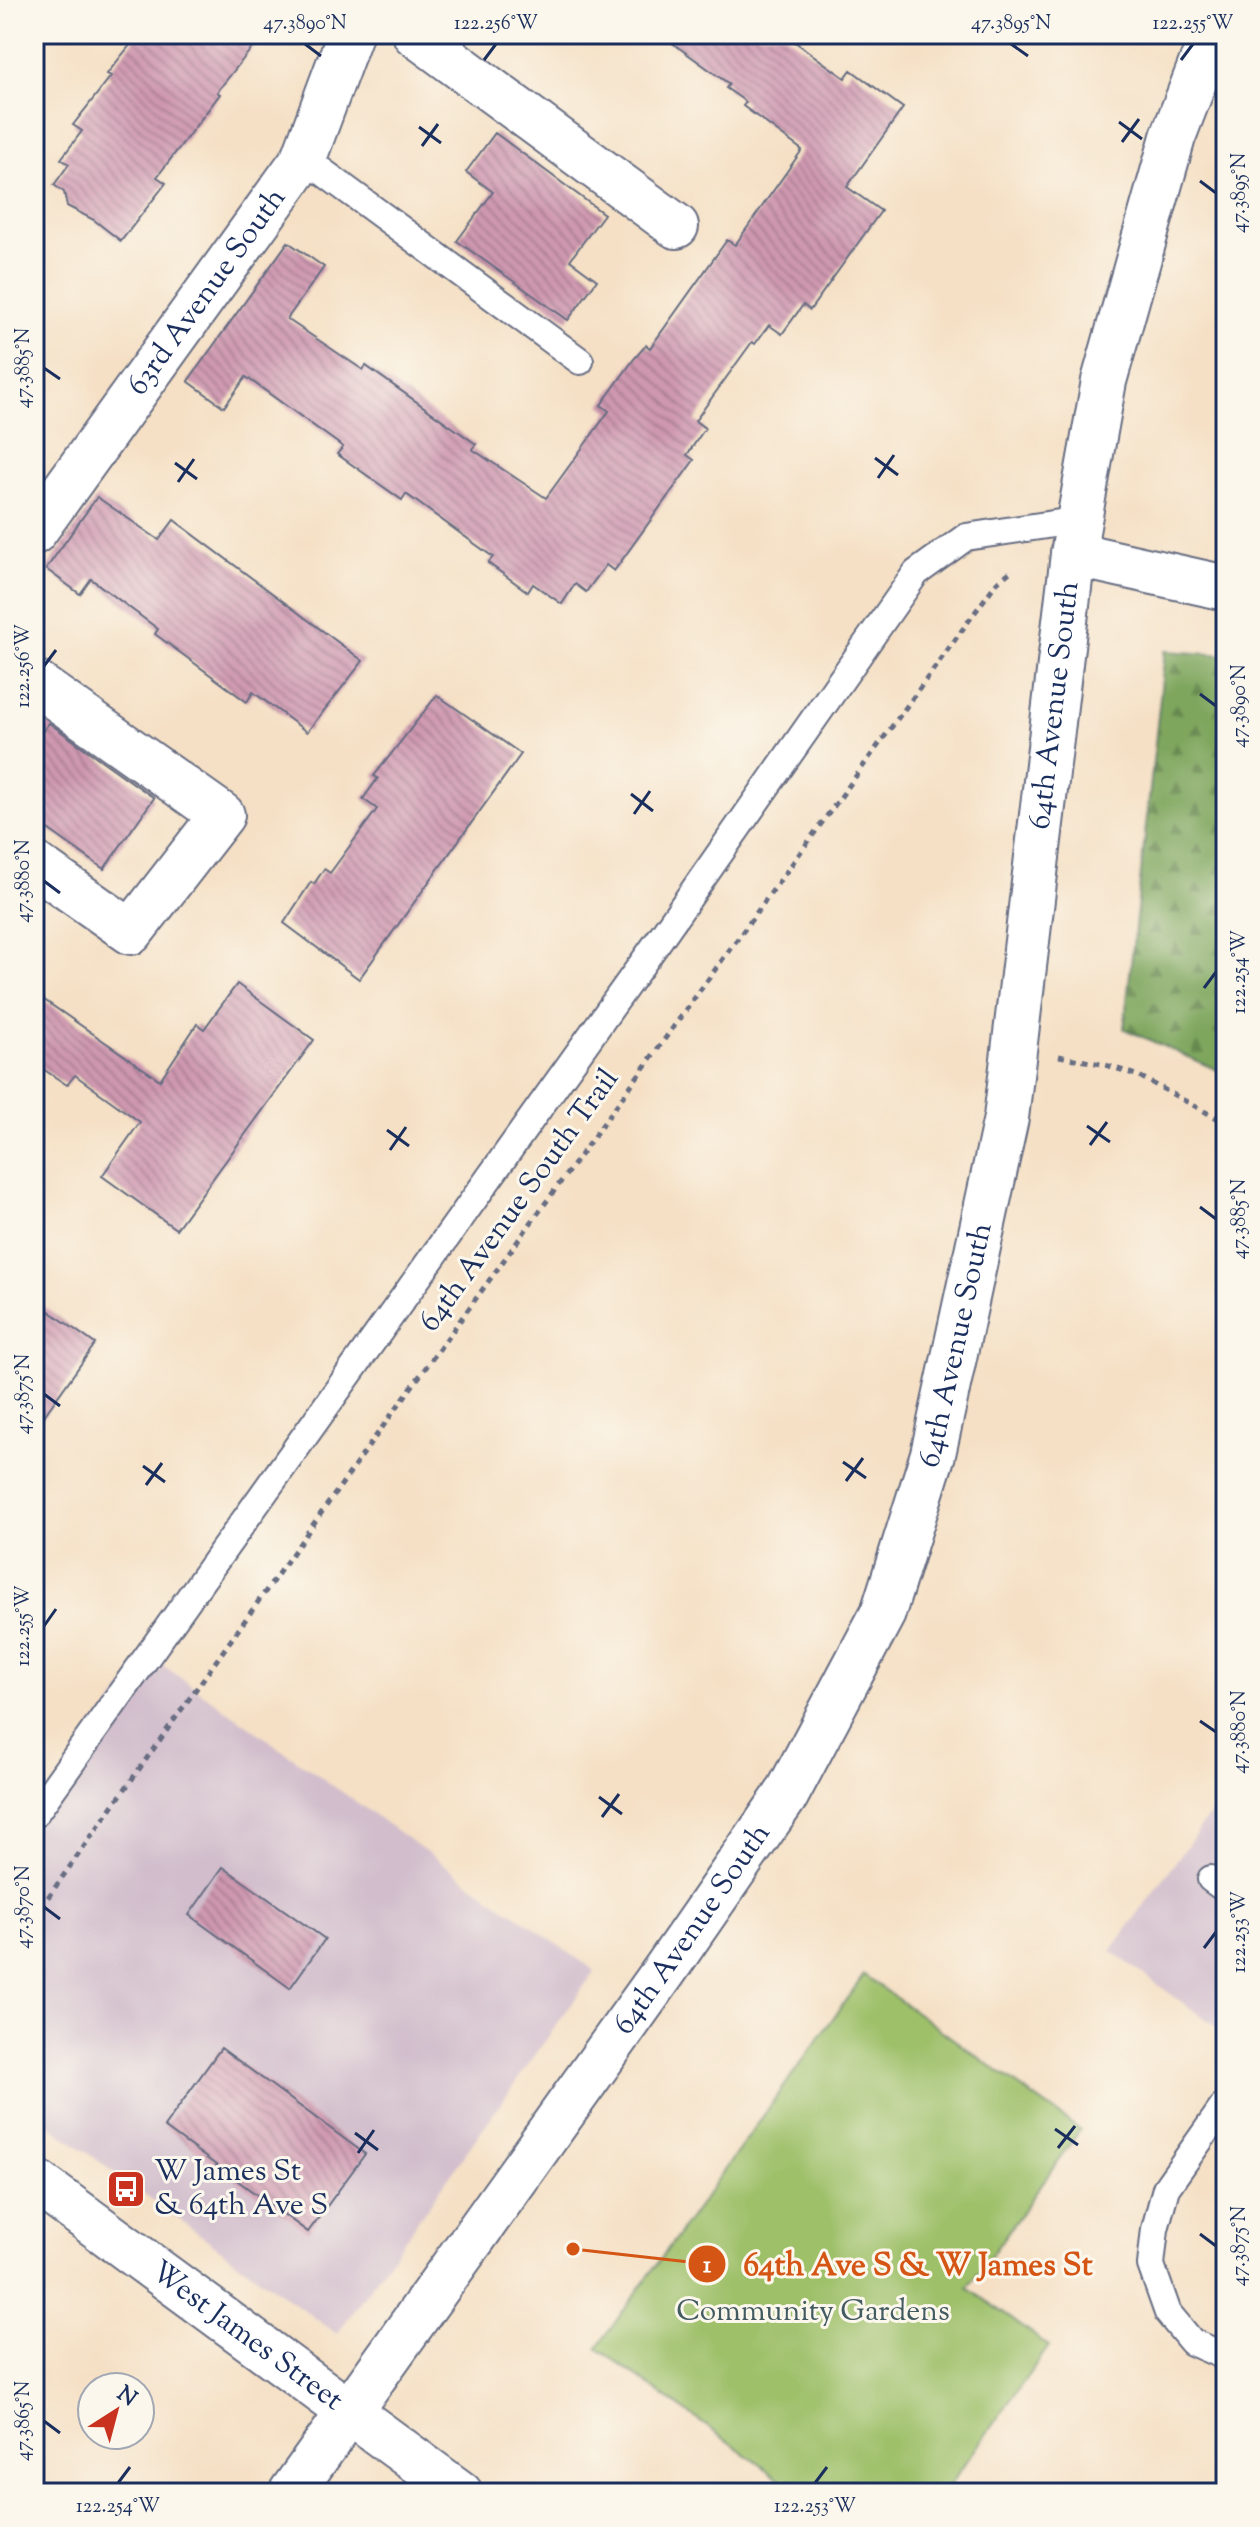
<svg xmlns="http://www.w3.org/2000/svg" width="1260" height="2527" font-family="'Sorts Mill Goudy',serif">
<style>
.industrial{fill:#d1bdcc}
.green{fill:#9ec069;stroke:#5c7864;stroke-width:2}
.forest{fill:url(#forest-firs);stroke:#4c6a5e;stroke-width:2}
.building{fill:url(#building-back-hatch)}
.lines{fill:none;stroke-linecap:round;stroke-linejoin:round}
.lane-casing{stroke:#676d82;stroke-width:30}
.street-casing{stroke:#676d82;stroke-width:48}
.secondary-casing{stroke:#676d82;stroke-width:48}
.path{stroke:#676d82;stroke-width:5;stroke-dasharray:6 6;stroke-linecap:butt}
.lane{stroke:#fff;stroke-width:26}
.street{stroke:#fff;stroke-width:44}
.secondary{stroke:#fff;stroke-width:44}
.ticks{fill:none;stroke:#1b2f5e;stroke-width:3}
.labels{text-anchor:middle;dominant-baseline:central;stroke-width:6;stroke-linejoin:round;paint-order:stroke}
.street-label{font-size:30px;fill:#1b2f5e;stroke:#fbf7ec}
.poi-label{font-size:30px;fill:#1b2f5e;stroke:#fbf7ec;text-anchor:start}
.park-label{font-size:30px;fill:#425a61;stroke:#fbf7ec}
.leader{fill:none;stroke:#d45514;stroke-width:3}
.callout-dot{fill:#d45514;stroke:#fbf7ec;stroke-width:3}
.mark-label{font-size:24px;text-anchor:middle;font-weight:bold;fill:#fff}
.callout-label{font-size:32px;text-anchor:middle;font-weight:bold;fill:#d45514;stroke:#fbf7ec;stroke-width:6;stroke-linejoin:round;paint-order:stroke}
.neatline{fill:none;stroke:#1b2f5e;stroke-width:3}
.ticks-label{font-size:20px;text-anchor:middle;fill:#1b2f5e}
</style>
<defs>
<pattern id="forest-firs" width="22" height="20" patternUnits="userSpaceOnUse" patternTransform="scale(2)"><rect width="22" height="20" fill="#7ea65d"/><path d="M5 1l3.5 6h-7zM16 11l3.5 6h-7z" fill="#668850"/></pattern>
<pattern id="building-back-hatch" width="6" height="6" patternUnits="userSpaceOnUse" patternTransform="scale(2)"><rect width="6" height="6" fill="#cf98b0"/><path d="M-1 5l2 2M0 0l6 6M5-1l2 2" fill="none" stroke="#a77c92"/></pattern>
</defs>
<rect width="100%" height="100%" fill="#fbf7ec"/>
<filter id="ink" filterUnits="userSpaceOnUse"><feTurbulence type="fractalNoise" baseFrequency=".0125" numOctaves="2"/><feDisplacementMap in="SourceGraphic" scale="16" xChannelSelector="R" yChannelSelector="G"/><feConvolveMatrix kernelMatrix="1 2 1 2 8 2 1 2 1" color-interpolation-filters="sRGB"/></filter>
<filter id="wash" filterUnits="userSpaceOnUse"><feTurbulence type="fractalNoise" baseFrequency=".006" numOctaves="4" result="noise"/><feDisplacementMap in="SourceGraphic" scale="32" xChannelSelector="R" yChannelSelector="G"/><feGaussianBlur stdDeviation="1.8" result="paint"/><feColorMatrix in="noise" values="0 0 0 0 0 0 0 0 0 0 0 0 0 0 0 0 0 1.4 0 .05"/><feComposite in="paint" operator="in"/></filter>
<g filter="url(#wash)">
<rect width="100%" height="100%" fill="#f5e0c5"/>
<path class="industrial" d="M147,1654L595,1971L337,2334L34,2114V1815Z
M1226,1792V2034L1111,1951Z"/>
<path class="green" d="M864,1975L1080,2130L968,2288L1049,2346L944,2493H800L597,2348Z"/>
<path class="forest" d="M1165,651L1226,655V1074L1124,1029Z"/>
<g id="blocks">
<path class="building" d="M139,34H263L217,92L220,94L157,177L166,183L121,241L94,220L67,206L64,192L54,185L69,164L61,159L82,131L73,125L111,76L107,74Z
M660,34H784L845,78L851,70L903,108L847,187L881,211L810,310L803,305L782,334L769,325L755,344L752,342L695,421L705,428L687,455L694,460L614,571L606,565L586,592L575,584L562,604L533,584L528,592L488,563L493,557L406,494L402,500L337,454L343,447L246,377L224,407L188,381L288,242L324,267L287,319L363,370L366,366L476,444L472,449L546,498L609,411L601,405L634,359L646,345L650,348L727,240L735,245L802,150L743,106L746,102L726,88L729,84Z
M495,133L604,214L570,260L597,280L568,320L457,241L493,192L466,172Z
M97,497L159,540L174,520L363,661L307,732L253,692L247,702L155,634L158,629L91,579L80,594L46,569Z
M437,695L521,754L359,979L284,923L311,882L314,884L324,869L330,873L377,809L363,799L378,778L374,776Z
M49,723L154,798L104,869L34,819V743Z
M237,984L314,1040L176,1229L102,1176L140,1122L75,1075L67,1085L34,1063V993L160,1080L197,1024L204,1029Z
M34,1300L95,1344L34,1430Z
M223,1867L325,1939L290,1988L189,1915Z
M221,2048L365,2154L308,2232L164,2127Z"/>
</g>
</g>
<g filter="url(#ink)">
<use href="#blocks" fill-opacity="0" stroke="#676d82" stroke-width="2"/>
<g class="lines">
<g class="lane-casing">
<path id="lane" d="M304,158L580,361
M34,1815L657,943L916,573L966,537L1080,520
M1211,1879L1226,1890
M1226,2103L1166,2188L1155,2229L1151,2265L1168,2313L1192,2342L1226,2357"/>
</g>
<g class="street-casing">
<g id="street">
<path d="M415,34L676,226"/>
<path id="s1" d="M34,532L304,158L350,34"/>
<path d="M1073,554L1226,588"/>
<path d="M34,682L222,815L131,932L34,864"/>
<path id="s2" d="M34,2180L348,2411"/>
</g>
</g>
<g class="secondary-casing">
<g id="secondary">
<path d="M348,2411L460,2493"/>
<path id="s3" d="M291,2493L665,1970L787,1794L883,1613L933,1454L1006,1118L1073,554L1104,381L1173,137L1203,59L1216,34"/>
</g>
</g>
<path class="path" d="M1059,1056L1106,1065L1139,1076L1226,1123
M34,1917L376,1436L997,582L1010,572"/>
<use href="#lane" class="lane"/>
<use href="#street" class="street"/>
<use href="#secondary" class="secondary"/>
</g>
</g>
<path class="ticks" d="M305,44L321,56M1011,44L1028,56M484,60L496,44M1181,60L1193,44M1119,122L1142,139M419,127L441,143M1122,142L1139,119M422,146L438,124M1200,181L1216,193M44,368L60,379M875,458L898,475M175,463L197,479M878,478L894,455M178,482L194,459M44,666L56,650M1200,694L1216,706M631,794L653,811M634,814L650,791M44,881L60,893M1204,988L1216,972M1087,1126L1110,1142M387,1130L409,1146M1090,1145L1107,1122M390,1150L406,1127M1200,1207L1216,1219M44,1394L60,1406M843,1462L866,1478M143,1466L165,1482M846,1481L863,1458M146,1485L162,1463M44,1626L56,1609M1200,1721L1216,1732M599,1797L622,1814M602,1817L619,1794M44,1907L60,1919M1204,1948L1216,1932M1055,2129L1078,2145M355,2133L378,2150M1058,2148L1075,2126M358,2153L374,2130M1200,2234L1216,2246M44,2421L60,2433M118,2483L130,2467M815,2483L827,2467"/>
<defs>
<g id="bus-square" transform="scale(2)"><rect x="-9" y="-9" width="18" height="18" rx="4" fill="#c8321e" stroke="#fbf7ec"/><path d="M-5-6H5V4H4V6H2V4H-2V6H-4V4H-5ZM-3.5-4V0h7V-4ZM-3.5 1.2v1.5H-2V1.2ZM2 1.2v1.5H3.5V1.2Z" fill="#fff"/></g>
</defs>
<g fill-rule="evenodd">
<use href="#bus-square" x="126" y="2189"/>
</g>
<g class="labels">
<g class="street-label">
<text stroke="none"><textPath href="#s1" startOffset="296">63rd Avenue South</textPath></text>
<text stroke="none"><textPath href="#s3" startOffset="1988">64th Avenue South</textPath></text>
<text transform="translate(520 1201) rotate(-54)">64th Avenue South Trail</text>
<text stroke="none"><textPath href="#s3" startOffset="1340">64th Avenue South</textPath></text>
<text stroke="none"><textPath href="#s3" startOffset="692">64th Avenue South</textPath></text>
<text stroke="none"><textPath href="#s2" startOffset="264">West James Street</textPath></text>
</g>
<g class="poi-label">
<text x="154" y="2172">W James St<tspan x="154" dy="34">&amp; 64th Ave S</tspan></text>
</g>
<g class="park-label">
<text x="813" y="2312">Community Gardens</text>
</g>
</g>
<path class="leader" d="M573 2249L707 2264"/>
<g class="callout-dot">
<circle cx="573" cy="2249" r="8"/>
<circle cx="707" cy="2264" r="20"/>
</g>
<g class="mark-label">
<text x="707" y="2272">1</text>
</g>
<g class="callout-label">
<text x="918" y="2275">64th Ave S &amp; W James St</text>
</g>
<rect width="1260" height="2527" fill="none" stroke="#fbf7ec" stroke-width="88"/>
<g transform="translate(116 2411) rotate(36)"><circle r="38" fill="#fbf7ec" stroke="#a1a7b3" stroke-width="2"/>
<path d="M0-6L14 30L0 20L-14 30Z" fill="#c8321e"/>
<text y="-12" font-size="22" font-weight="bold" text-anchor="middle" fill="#1b2f5e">N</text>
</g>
<rect x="44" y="44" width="1172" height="2439" class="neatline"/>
<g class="ticks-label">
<text x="305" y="29">47.3890°N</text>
<text x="496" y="29">122.256°W</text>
<text x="1011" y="29">47.3895°N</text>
<text x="1193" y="29">122.255°W</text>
<text transform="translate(1238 193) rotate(-90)" y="7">47.3895°N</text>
<text transform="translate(22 368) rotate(-90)" y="7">47.3885°N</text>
<text transform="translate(22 666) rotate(-90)" y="7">122.256°W</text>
<text transform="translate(1238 706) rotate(-90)" y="7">47.3890°N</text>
<text transform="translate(22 881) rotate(-90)" y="7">47.3880°N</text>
<text transform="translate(1238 972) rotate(-90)" y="7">122.254°W</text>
<text transform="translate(1238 1219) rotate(-90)" y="7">47.3885°N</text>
<text transform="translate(22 1394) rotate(-90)" y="7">47.3875°N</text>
<text transform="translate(22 1626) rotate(-90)" y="7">122.255°W</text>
<text transform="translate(1238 1732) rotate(-90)" y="7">47.3880°N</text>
<text transform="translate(22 1907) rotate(-90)" y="7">47.3870°N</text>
<text transform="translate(1238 1932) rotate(-90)" y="7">122.253°W</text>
<text transform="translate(1238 2246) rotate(-90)" y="7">47.3875°N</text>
<text transform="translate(22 2421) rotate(-90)" y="7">47.3865°N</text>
<text x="118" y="2512">122.254°W</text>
<text x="815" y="2512">122.253°W</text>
</g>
</svg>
